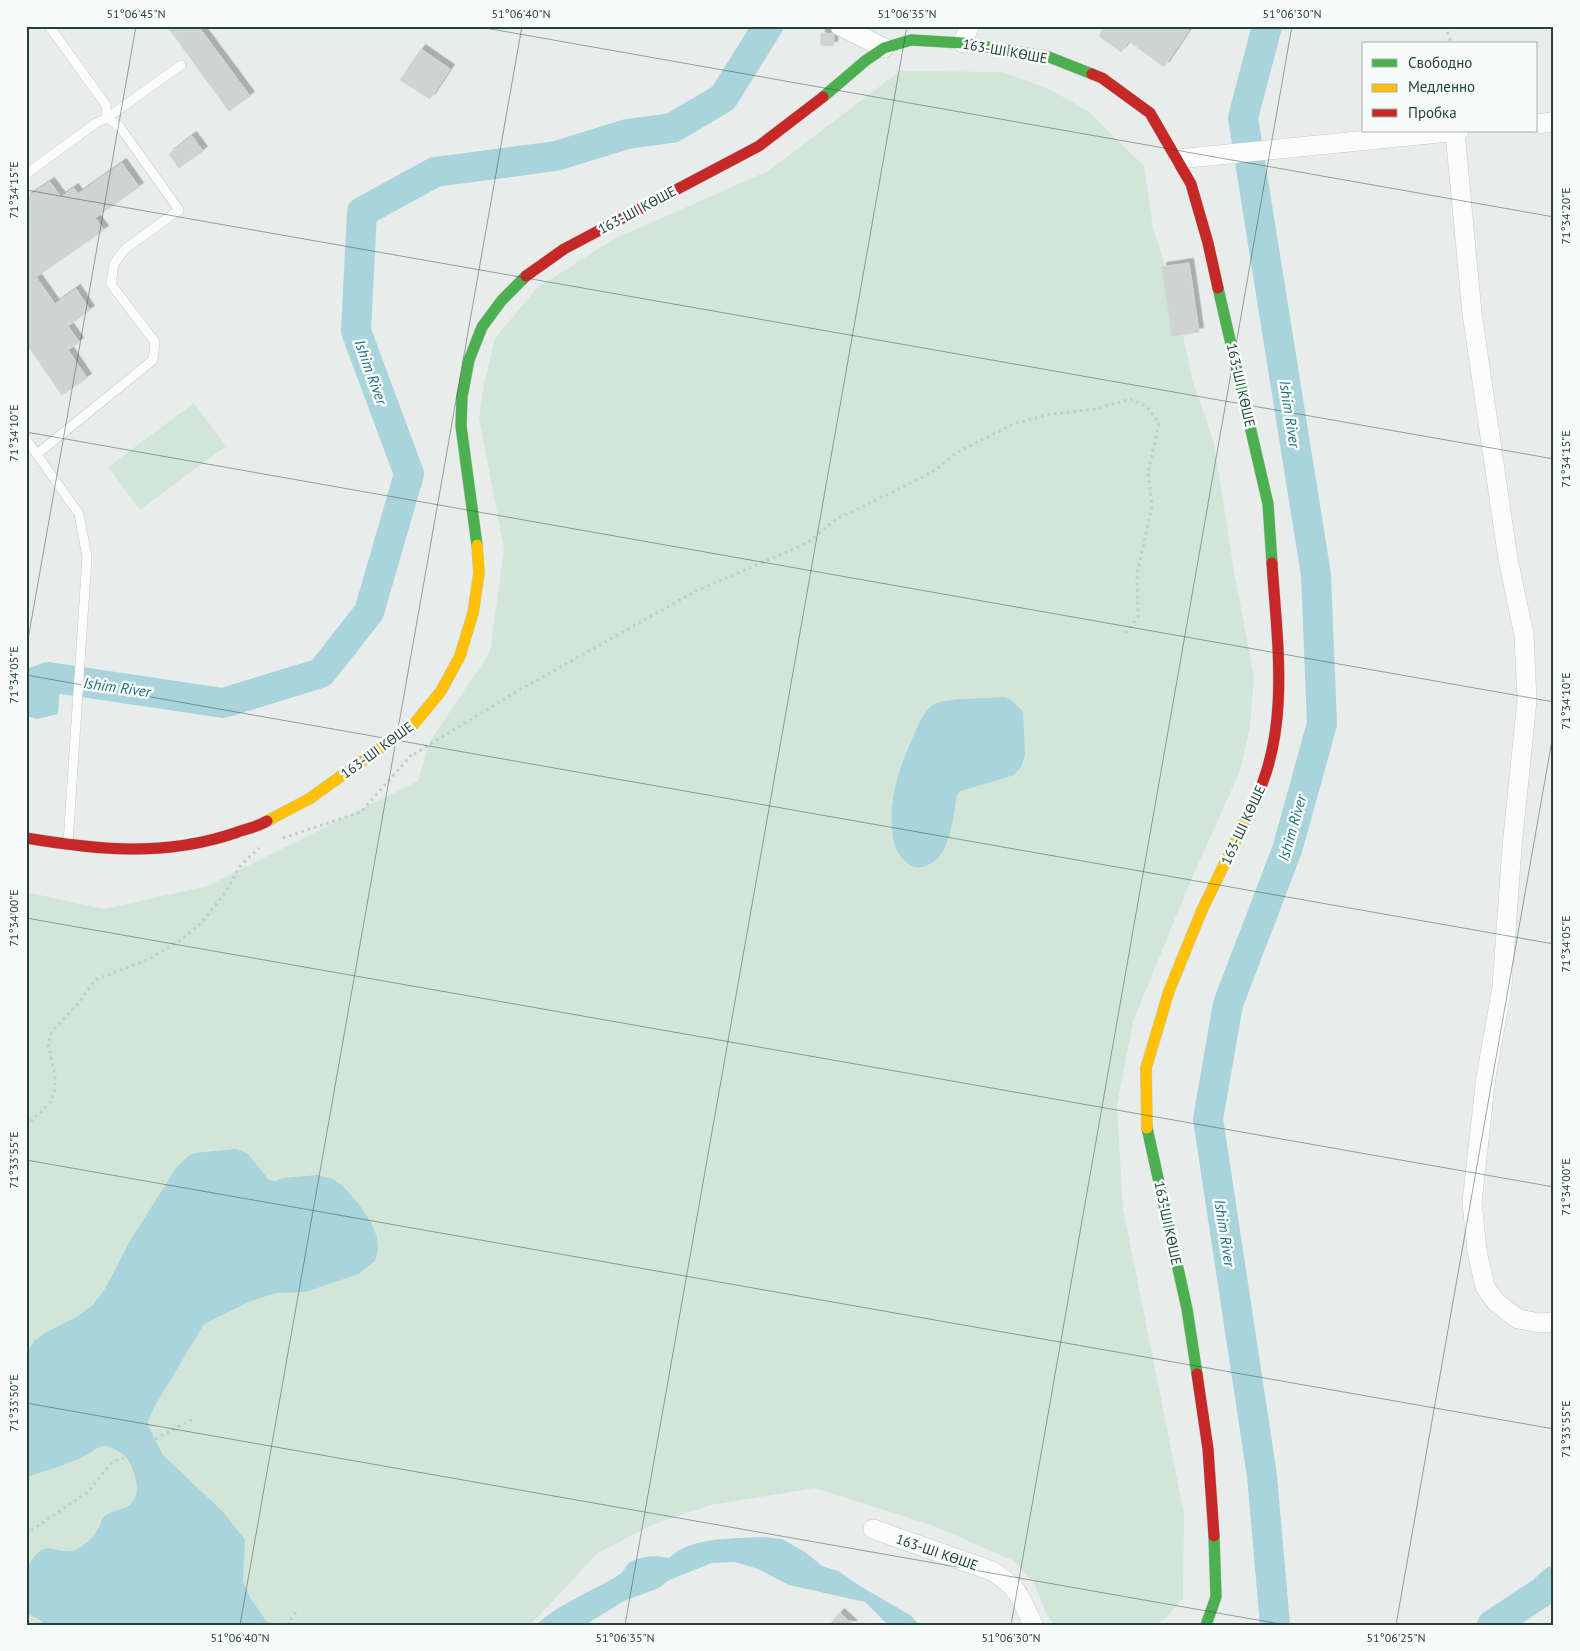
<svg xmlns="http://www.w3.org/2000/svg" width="1580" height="1651" font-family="'PT Sans',sans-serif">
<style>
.green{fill:#d1e6d8}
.water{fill:#a9d4db}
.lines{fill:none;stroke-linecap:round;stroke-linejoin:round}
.river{stroke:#a9d4db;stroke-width:30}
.building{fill:#cfd4d2;stroke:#d1d6d4;filter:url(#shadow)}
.lane-casing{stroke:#c5cac8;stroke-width:10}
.street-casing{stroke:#c5cac8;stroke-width:20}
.fast-casing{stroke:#c3cbc8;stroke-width:12}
.slow-casing{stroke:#c3cbc8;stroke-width:12}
.jam-casing{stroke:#c3cbc8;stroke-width:12}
.path{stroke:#c3ccca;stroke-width:3;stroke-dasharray:2.5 4;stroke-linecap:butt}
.lane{stroke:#fcfcfc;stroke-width:9}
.street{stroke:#fcfcfc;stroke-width:19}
.fast{stroke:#4caf50;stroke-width:11}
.slow{stroke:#ffc107;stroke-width:11}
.jam{stroke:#c62828;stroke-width:11}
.ticks{fill:none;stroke:#24423a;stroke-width:1;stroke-opacity:0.45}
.labels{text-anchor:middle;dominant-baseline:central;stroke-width:5;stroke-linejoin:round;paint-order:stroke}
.street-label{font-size:14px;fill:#24423a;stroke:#f7fbf9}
.water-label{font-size:15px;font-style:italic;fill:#1c6f80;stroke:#f7fbf9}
.neatline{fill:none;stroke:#24423a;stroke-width:2}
.ticks-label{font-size:12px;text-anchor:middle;fill:#24423a}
</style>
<defs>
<filter id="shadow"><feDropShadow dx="4.5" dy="-4.5" stdDeviation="0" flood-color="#0004"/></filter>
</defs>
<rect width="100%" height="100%" fill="#e8edeb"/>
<path class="green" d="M900,71L1003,72L1051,90L1088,111L1144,166L1153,228L1176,301L1192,379L1214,443L1234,571L1254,678L1250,727L1240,771L1188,887L1133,1022L1117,1106L1123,1209L1184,1514L1183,1598L1165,1619L1154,1625H1054L1046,1613L1035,1585L1014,1561L934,1526L815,1488L711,1505L652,1525L598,1553L530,1625H26V892L104,909L207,886L418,781L430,741L490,652L504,549L479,418L484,384L495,338L537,288L612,240L768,171Z
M194,403L226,446L140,510L108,467Z"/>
<path class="water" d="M26,669L61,671L58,714L37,719L26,716Z
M1004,697L1010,699L1023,711L1025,755L1021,767L1014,775L961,791L957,795C953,816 951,856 928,865C922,868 915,868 910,865C900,859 894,847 893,836C888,804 897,773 910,744C915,733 923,711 933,705C945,697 988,699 1004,697Z
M236,1149L247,1153L269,1180L275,1181L283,1178L318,1175L332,1179L342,1185L358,1203L371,1222L377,1237L378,1249L375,1261L359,1274L305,1292L276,1293L251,1301L204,1324L156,1404L148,1421L150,1430L163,1455L223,1512L245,1540L243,1582L251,1599L269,1625H43L42,1621L26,1613C26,1595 22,1572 34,1557C47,1539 60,1556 75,1550C85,1546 95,1536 99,1527C101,1524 101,1522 102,1519C109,1510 120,1511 128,1506C144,1496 135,1471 127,1458C124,1454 112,1447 107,1446C101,1445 95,1450 90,1453C70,1464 48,1470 26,1477V1355L34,1341L45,1333L76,1317L93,1305L105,1289L130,1241L176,1168L187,1157L194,1153Z
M764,1537L782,1539L805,1552L822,1566L838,1571L860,1586L910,1615L920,1625H889L884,1621L865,1602L789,1585L758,1569L735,1562L712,1563L669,1580L659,1588L624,1601L585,1625H536C560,1603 591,1592 619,1575C624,1572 626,1564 632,1561C644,1556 656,1555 669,1558C691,1536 735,1539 764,1537Z"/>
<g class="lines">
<path class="river" d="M1267,26L1243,118L1316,575L1322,724L1287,850L1228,1004L1208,1119L1262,1476L1275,1625
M26,685L48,677L223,703L321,673L369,612L409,474L356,331L362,212L435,172L556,156L627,134L672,128L723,98L768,26
M1492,1625L1542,1592L1554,1581"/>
</g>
<path class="building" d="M167,26H198L250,96L229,111Z
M1105,26H1184L1189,30L1164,67L1129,41L1121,52L1099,36Z
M821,33L834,34L833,46L821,45Z
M421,49L450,69L430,99L400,80Z
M192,136L203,151L179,168L169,154Z
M122,163L139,187L95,218L104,230L36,277L55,304L76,289L90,310L68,326L79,342L68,350L87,378L62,395L30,349L26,352V229L28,228L26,225V198L50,182L61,197L74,188L78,194Z
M1189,263L1199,332L1172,336L1162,267Z
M840,1613L853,1625H829Z"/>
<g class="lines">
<g class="lane-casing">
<path id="lane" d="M26,174L96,123L107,118L181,65
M26,439L79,514L87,557L68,843
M37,454L153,360L155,342L111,284L114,264L125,249L179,210L120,127L107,118L106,105L49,26"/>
</g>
<g class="street-casing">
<path id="street" d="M840,26L884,48
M963,43L969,26
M1536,124L1554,122
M1455,132L1472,313L1508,559L1524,635L1527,700L1512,847L1502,987L1486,1077L1472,1202L1477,1251L1485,1287L1496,1302L1518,1319L1540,1323L1554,1322
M1178,159L1459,131
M873,1529L992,1571C1019,1588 1020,1596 1033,1625"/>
</g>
<g class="fast-casing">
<path id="fast" d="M823,97L865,61L884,48L911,40L963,43L1049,57L1092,74
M1218,288L1268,504L1272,563
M477,545L461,426L462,397L469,360L482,327L502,300L526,276
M1147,1128L1187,1309L1197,1374
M1206,1625L1216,1597L1214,1536"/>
</g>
<g class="slow-casing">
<path id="slow" d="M267,821L309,799L414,724L441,691L460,656L473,613L479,573L477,545
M1147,1128L1146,1068L1169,991L1202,910L1254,803"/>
</g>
<g class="jam-casing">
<path id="jam" d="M1092,74L1102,78L1150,113L1191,184L1208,243L1218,288
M526,276L564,249L759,146L823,97
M1254,803C1291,728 1277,643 1272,563
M26,838C98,850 164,857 235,833C246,829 257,827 267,821
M1197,1374L1208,1449L1214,1536"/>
</g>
<path class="path" d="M1445,26L1452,44
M414,754L516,692L694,592L807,543L835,520L921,478L938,468L956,453L1013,424L1046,415L1095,409L1131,399L1147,407L1159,423L1148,472L1152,506L1137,574L1138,617L1123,636
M283,838L361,812L413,753
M26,1126L51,1102L55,1089V1075L48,1044L52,1031L77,1005L95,980L147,960L181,940L202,922L225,893L240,866L259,848
M26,1534L88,1492L112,1462L126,1457L155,1439L193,1419
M287,1625L296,1612"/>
<use href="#lane" class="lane"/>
<use href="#street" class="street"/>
<use href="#fast" class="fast"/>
<use href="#slow" class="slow"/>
<use href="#jam" class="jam"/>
</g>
<path class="ticks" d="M474,26L1554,217M26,190L1554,459M26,432L1554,702M26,651L136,26M26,675L1554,944M26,918L1554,1187M26,1160L1554,1429M26,1403L1286,1625M240,1625L522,26M625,1625L907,26M1011,1625L1292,26M1396,1625L1554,729"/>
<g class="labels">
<g class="street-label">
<text transform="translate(1005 51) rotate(10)">163-ШІ КӨШЕ</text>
<text transform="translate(637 210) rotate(-28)">163-ШІ КӨШЕ</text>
<text transform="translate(1241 385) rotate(77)">163-ШІ КӨШЕ</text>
<text transform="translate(377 750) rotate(-36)">163-ШІ КӨШЕ</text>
<text transform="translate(1243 825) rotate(-65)">163-ШІ КӨШЕ</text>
<text transform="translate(1168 1223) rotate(78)">163-ШІ КӨШЕ</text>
<text transform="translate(937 1552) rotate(19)">163-ШІ КӨШЕ</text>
</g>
<g class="water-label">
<text transform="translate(371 372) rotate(70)">Ishim River</text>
<text transform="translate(1290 414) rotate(81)">Ishim River</text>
<text transform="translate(117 687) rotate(8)">Ishim River</text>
<text transform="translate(1292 828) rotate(-74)">Ishim River</text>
<text transform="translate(1225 1233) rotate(81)">Ishim River</text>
</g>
</g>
<rect width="1580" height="1651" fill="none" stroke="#f7fbf9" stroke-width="55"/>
<rect x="1362" y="42" width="175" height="90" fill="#f7fbf9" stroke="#a3b1ad"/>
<rect x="1372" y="59" width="25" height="8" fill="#4caf50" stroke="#a3b1ad"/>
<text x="1408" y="68" font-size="15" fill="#24423a">Свободно</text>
<rect x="1372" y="84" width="25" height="8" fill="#ffc107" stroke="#a3b1ad"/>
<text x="1408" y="92" font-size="15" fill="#24423a">Медленно</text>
<rect x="1372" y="109" width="25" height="8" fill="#c62828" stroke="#a3b1ad"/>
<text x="1408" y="118" font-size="15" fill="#24423a">Пробка</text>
<rect x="28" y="28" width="1524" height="1596" class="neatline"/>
<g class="ticks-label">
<text x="136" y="18">51°06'45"N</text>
<text x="521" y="18">51°06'40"N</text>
<text x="907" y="18">51°06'35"N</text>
<text x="1292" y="18">51°06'30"N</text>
<text transform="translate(14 190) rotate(-90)" y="4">71°34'15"E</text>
<text transform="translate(1566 216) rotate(-90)" y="4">71°34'20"E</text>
<text transform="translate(14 433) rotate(-90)" y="4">71°34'10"E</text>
<text transform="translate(1566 459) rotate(-90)" y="4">71°34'15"E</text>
<text transform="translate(14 675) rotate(-90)" y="4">71°34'05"E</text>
<text transform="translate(1566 701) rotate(-90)" y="4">71°34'10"E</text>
<text transform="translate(14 918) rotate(-90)" y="4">71°34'00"E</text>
<text transform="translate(1566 944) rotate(-90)" y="4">71°34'05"E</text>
<text transform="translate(14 1160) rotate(-90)" y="4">71°33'55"E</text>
<text transform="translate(1566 1187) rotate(-90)" y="4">71°34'00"E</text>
<text transform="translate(14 1403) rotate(-90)" y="4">71°33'50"E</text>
<text transform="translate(1566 1429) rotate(-90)" y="4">71°33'55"E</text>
<text x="240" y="1642">51°06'40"N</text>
<text x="625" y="1642">51°06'35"N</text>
<text x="1011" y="1642">51°06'30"N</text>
<text x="1396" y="1642">51°06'25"N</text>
</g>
</svg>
